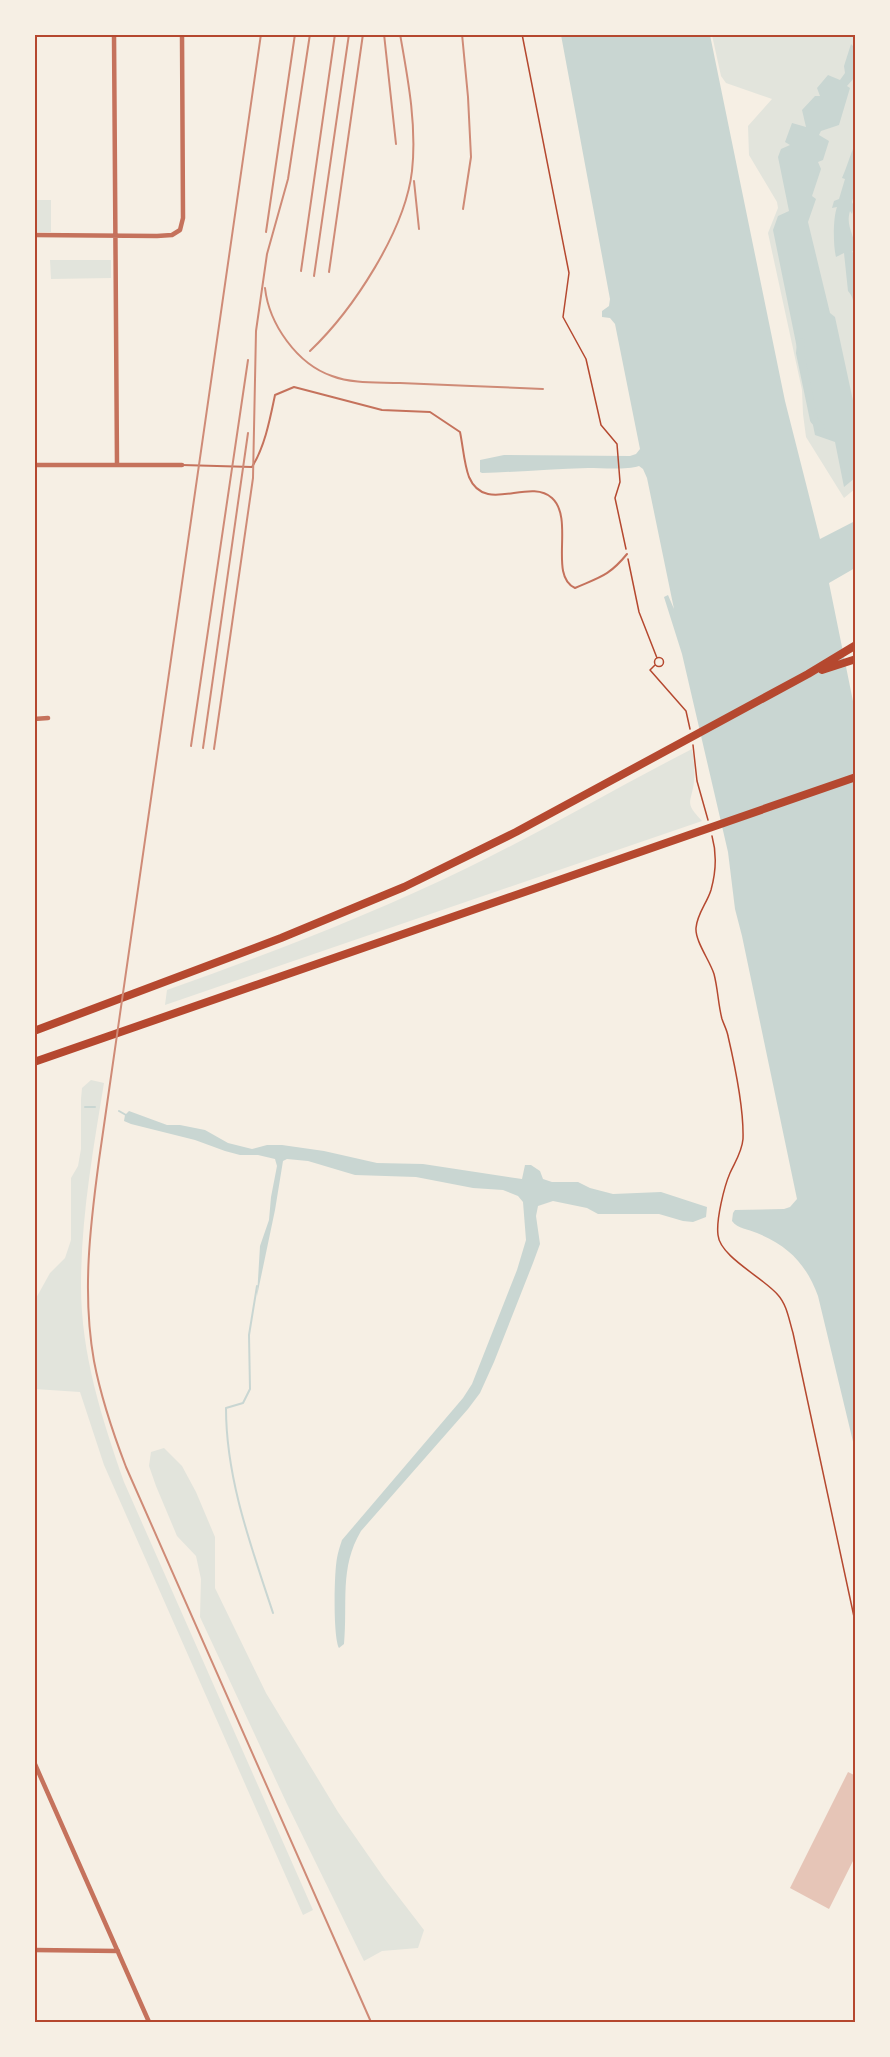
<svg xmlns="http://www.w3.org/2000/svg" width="890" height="2057" font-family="Barlow,sans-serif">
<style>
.green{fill:#e2e4dc}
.water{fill:#c9d6d2}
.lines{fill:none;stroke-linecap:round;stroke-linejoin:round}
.stream{stroke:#c9d6d2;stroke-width:2}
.canal{stroke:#c9d6d2;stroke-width:8}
.building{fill:#e6c5b7}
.path{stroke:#b5482f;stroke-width:1.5}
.service{stroke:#c5725c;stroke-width:2}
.minor{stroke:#c5725c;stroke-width:4.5}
.motorway{stroke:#b5482f;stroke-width:8}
.rail{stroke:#cf8b77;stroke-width:2}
.neatline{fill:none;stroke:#b5482f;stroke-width:2}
</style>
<rect width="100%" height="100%" fill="#f6efe4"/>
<path class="green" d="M712,35H855L856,488L844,498L806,437L803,414L802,390L768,233L778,208L777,202L749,155L748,126L772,99L726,83L721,76Z
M35,200H51V232H35Z
M50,260H111V278L51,279Z
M692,749C694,760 695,771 694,782C691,804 684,802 702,821L165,1005L167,990C269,954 370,915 467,868C543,831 616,788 692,749Z
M91,1080L104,1083C93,1150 81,1218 81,1286C81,1354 102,1419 124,1482L313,1910L303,1915L104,1465L80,1392L35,1389V1300L50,1273L65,1258L71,1240V1178L78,1166L81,1149V1099L82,1088Z
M164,1448L182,1466L196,1492L215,1537V1588L266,1693L338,1812L384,1878L424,1930L418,1948L382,1951L364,1961L287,1804L200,1617L201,1579L196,1556L177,1536L156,1486L149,1466L151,1452Z"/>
<path class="water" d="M561,35H710L785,401L820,539L855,521V568L829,583L856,716L855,1450L818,1296C806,1264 789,1246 757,1233C748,1229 738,1229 732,1221L733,1213L735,1210L784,1209L790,1207L797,1199L742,936L735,909L728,852L682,654L664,597L668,595L674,609L647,478L643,469L639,466C627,470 602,468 588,468C552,469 517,472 482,473L480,472V460L504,455L630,456L636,454L640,449L615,324L610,318L602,317V311L609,306L610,299Z
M851,44L855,48V77L847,86L850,88L839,125L821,131L819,135L829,141L823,160L818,162L821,169L812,196L816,199L808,222L830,313L835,317L855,410V478L844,487L835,442L815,435L812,420L816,419L802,353H798L773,230L778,216L789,211L778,157L781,149L790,145L785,142L792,123L806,127L802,110L815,96H820L817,88L828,75L840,80L845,73L844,66Z
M855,144V191L852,202L854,206L852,214L850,211C845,228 856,235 855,252L852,251L856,259V334H855C852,320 858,301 848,291L844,253L836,257C833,245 833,218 837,207L832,208L834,201L839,199L845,179L842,178C847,167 850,155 855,144Z
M129,1111L167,1125H180L205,1130L228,1143L252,1149L267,1145H282L324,1151L377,1163L423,1164L522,1179L525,1165H531L540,1171L543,1179L552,1182H578L590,1188L613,1194L661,1192L707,1207L706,1217L693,1222L683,1221L659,1214H598L587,1208L553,1201L538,1206L536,1216L540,1244L533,1263L494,1362L480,1393L468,1409L361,1531C339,1568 348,1603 344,1644L339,1648C333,1637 334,1573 337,1558C338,1552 340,1546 342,1540L463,1398L472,1384L517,1270L526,1240L523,1202L518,1196L503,1190L473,1188L416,1177L355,1175L308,1161L287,1159L283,1161L275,1210L257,1296L260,1246L269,1220L271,1197L277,1166L275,1159L258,1155H240L225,1151L195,1140L131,1124L124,1121L125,1115Z"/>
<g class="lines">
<path class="stream" d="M85,1107H95
M119,1111L126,1115
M257,1286L249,1335L250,1389L243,1403L226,1408C226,1479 251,1546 273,1613"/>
<path class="canal" d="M801,342L800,353L814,420L821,427"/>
</g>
<path class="building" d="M848,1772L856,1776V1855L829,1909L790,1888Z"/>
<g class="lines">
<path class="path" d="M522,34L569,273L563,317L586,359L601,425L617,444L620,482L615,498L626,549
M628,559L639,612L657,658
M654.5 662a4.5 4.5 0 1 1 9 0a4.5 4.5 0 1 1-9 0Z
M655,665L650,670L686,711L690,729
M693,745L697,781L708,820
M712,836C717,854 716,872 711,890C707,903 697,914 696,928C695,941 710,961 714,974C718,989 718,1004 722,1019C724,1025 727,1030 728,1036C735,1066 744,1108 743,1139C742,1152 735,1162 730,1173C724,1187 716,1220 718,1235C720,1257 764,1278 778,1295C787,1305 789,1320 793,1333L856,1626"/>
<path class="service" d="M182,465L252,467C265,446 270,419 275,395L294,387L382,410L430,412L460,432C463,446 464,464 469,477C485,515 529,477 552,498C575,519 548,576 575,588C600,577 609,576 627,554"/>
<path class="minor" d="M114,34L117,465
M34,235L157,236L172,235L180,230L183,218L182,34
M34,465H182
M34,719L48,718
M34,1762L149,2022
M34,1950L118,1951"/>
<path class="motorway" d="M822,670L856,659
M34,1031L281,938L404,887L516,832L808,674L856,645
M34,1062L856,777"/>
<path class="rail" d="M261,34L99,1160C90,1227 82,1294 94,1361C101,1398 113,1433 126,1467L371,2022
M384,34L396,144
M462,34L468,97L471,157L463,209
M414,181L419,229
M266,232L295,34
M301,271L335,34
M329,272L363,34
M314,276L349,34
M265,288C269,324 297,364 332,376C353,384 378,382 400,383C448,385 495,387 543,389
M310,351C353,310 405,231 412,171C417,126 408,79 400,34
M191,746L248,360
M203,748L248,433
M214,749L253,478L256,331L267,254L288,179L310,34"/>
</g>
<rect width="890" height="2057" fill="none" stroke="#f6efe4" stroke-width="72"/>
<rect x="36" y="36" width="818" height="1985" class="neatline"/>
</svg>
